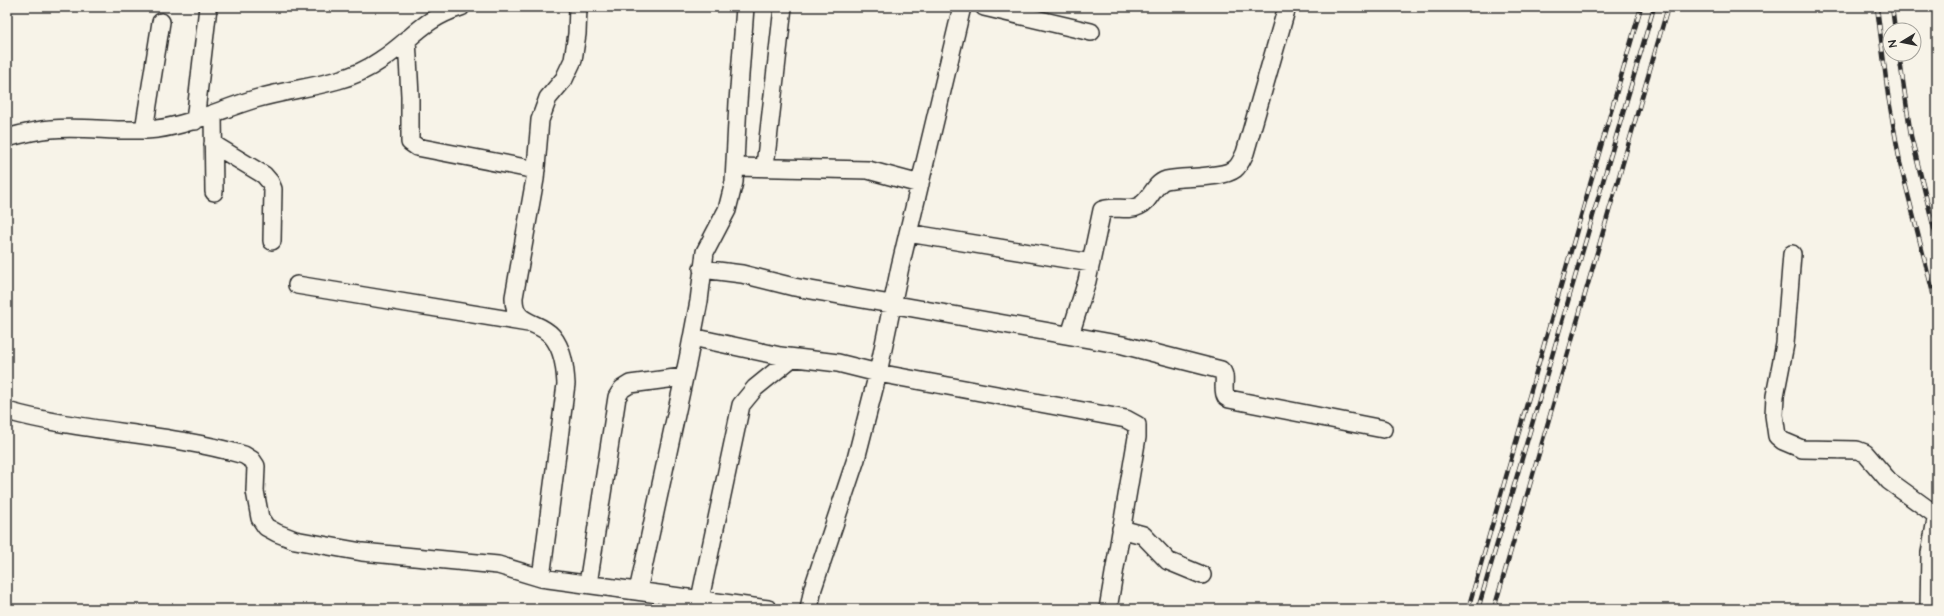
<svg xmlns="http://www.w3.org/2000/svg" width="1944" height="616" font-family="'Architects Daughter',sans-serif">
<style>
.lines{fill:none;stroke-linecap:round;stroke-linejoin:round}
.minor-casing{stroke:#2b2b2b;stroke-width:20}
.minor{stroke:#f7f3e8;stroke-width:17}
.rail-casing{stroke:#2b2b2b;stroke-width:4.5}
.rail{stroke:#f7f3e8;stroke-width:3;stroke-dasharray:9;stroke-linecap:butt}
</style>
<rect width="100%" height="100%" fill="#f7f3e8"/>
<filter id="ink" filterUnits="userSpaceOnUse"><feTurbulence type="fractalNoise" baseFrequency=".025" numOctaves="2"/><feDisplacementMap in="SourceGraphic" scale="8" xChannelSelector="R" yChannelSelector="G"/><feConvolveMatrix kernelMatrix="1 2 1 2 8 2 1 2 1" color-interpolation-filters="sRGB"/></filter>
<g filter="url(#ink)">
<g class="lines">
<g class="minor-casing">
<path id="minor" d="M984,7L1091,32
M407,39L410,96V142L417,147L536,170
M213,114L214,192
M195,121L208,7
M144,130L161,22
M7,138C21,134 36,130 51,129C86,126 122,133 157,129C192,124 222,109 255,99C282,91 310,88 338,80C353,76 368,69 381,60C412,40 422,19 461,7
M213,144L264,175L270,182L273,189L272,241
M765,166L783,7
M736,167L868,170L920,184
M908,233L1091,263
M1792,254L1785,344L1775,396L1774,415L1777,436L1783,441L1802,449L1857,450L1865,453L1889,481L1936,515
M702,269L742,274L794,287L1123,345L1221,370C1228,376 1221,389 1226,397L1229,399L1383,429
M297,285L528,323
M1070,335L1087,281L1102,210C1113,205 1128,212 1139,206C1151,201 1153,184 1166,180C1183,176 1222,179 1235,169C1240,165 1242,159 1245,153L1287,7
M692,337L780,356L838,363L878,373L1126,419L1137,425V437L1108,609
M7,411C84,433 166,432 244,455L252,460L256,466L255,491L260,518L266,527L277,533L295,540L362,552L498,565L541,578L768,609
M1121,529L1143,535L1168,561L1202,575
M541,578L566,384C565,367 563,349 552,336C538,320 513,326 514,297L535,179L540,120L548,98L564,79L573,60L577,34L578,7
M588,584L617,397L622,389L630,384L683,377
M638,591L688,359L699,301L705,252L727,210L734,182L738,102L745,7
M700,599L741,405L755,388L792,358
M809,609L813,588L856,459L878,373L900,267L962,7
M1929,609L1930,553L1937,514"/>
</g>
<use href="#minor" class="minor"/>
<g class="rail-casing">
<path id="rail" d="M1877,7L1888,95L1900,163L1937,309
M1892,7L1895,30
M1899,54L1911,136L1937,241
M1468,609L1641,7
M1478,609L1654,7
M1494,609L1668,7"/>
</g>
<use href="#rail" class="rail"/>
</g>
</g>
<rect width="1944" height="616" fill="none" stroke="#f7f3e8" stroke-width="24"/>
<rect x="12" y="12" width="1920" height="592" fill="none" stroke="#2b2b2b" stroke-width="1.5" filter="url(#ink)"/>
<g transform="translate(1902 42) rotate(260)"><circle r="19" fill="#f7f3e8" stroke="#a5a39c"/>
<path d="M0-3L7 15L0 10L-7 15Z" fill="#2b2b2b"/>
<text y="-6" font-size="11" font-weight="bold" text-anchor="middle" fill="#2b2b2b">N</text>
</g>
</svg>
